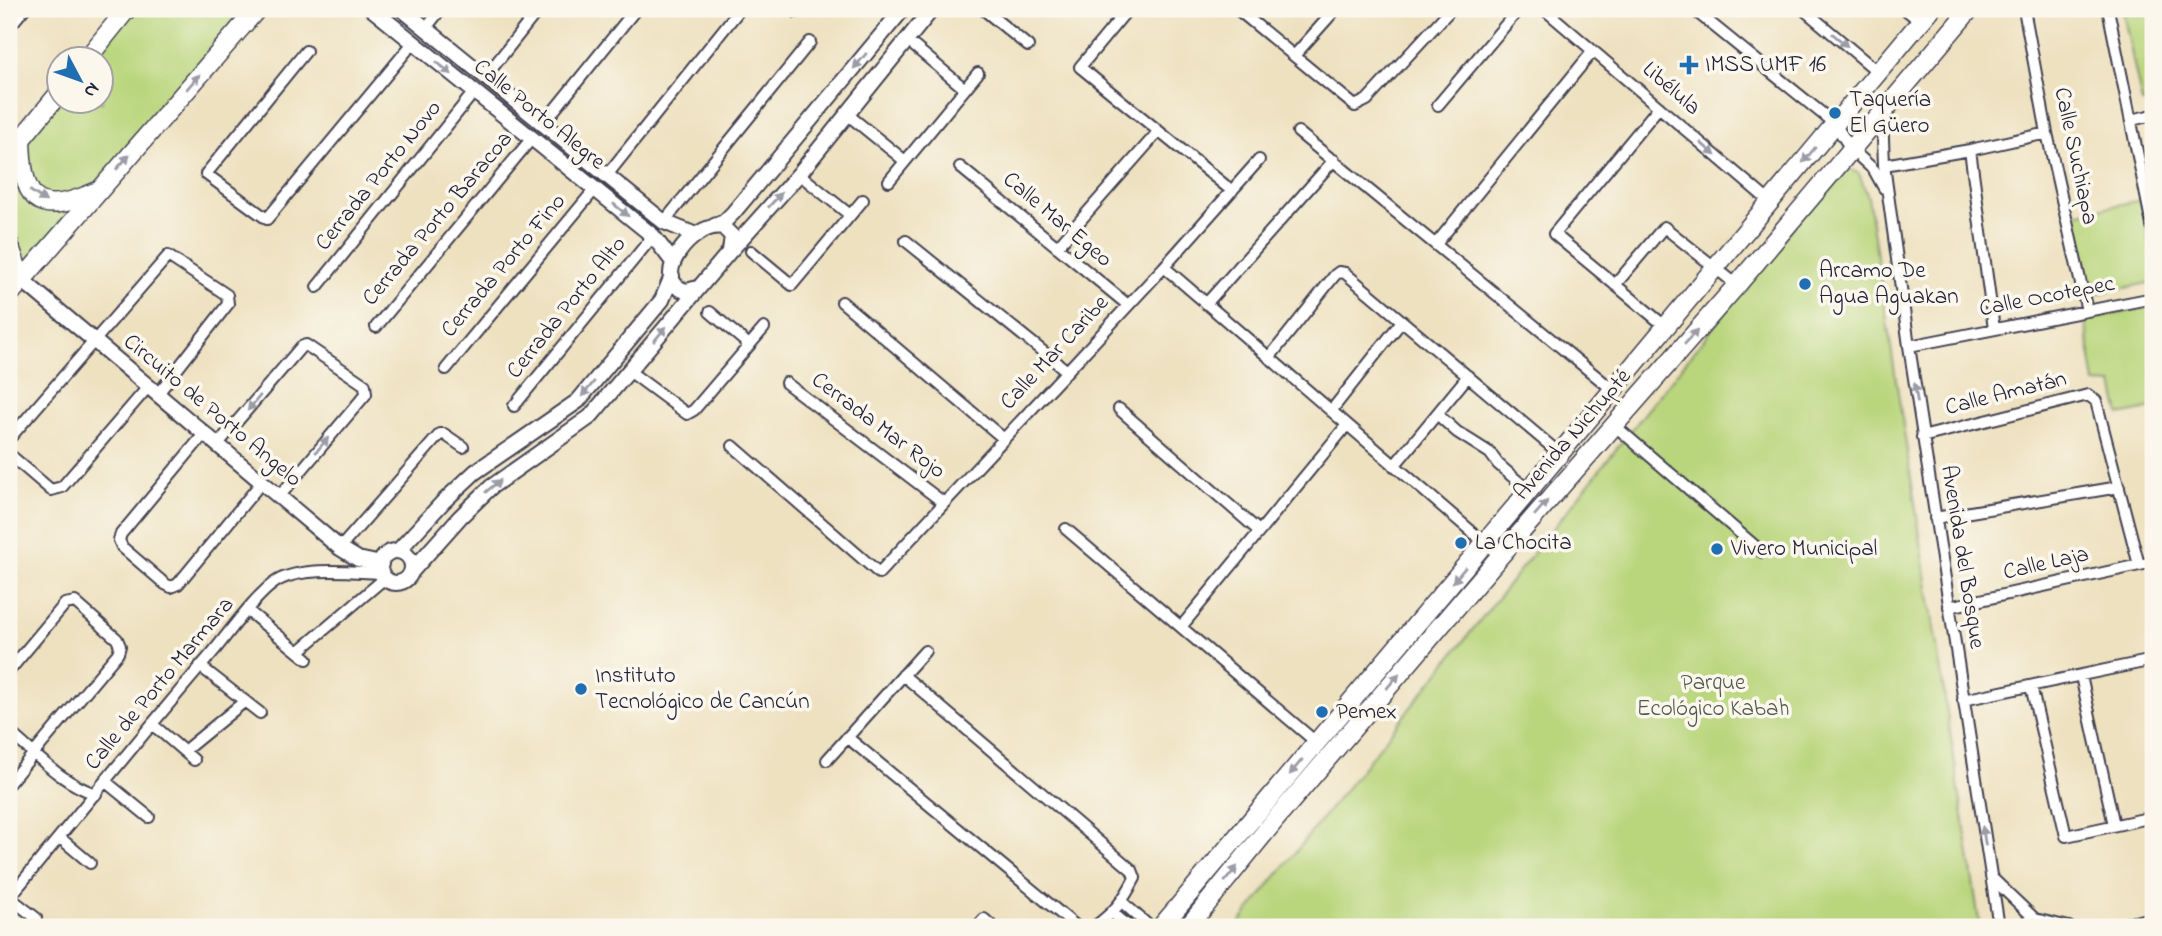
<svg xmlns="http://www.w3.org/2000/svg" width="2162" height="936" font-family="'Indie Flower',sans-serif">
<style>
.green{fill:#b9d67d;stroke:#6e7c5c;stroke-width:2}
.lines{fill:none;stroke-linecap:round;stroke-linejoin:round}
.minor-casing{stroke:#413f4f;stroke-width:14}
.tertiary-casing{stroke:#413f4f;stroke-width:18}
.primary-casing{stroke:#413f4f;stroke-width:21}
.minor{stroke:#fff;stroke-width:10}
.tertiary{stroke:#fff;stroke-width:14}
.primary{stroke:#fff;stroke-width:18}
.oneway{fill:#9c9ca7}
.poi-dot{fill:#1f6fb2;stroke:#fbf7ec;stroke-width:2.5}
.labels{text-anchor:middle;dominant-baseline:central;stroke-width:7;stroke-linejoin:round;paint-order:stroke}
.poi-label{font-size:23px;fill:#22223b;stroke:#fbf7ec;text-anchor:start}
.street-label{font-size:23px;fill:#22223b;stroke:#fbf7ec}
.park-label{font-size:23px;fill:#4f584f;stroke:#fbf7ec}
</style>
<rect width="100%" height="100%" fill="#fbf7ec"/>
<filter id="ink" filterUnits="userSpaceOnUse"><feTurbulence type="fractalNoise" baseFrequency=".0143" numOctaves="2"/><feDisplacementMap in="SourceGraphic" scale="14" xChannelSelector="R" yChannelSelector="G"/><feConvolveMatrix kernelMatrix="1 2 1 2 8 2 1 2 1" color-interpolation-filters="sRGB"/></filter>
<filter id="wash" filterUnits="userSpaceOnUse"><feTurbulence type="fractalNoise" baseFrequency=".00686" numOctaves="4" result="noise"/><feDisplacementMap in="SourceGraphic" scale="28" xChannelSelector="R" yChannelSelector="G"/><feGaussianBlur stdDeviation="1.57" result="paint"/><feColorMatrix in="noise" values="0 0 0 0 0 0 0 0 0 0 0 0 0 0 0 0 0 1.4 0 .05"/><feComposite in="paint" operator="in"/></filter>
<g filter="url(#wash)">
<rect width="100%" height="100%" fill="#eee1c0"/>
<path class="green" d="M127,9H256L9,295V154L60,102H102V60L86,59Z
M2123,12L2153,17V101L2142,103Z
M1847,167L1859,174L1868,197L1980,927H1236L1824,188Z
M2141,200L2153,261V282L2091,295L2075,214Z
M2153,306V408L2120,415L2113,384L2095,383L2085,320Z"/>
</g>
<g filter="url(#ink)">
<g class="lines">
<g class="minor-casing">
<path id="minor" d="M983,9L1028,46
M1128,9L1080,67L1232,191
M1237,9L1355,106L1367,100L1451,9
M1544,9L1770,202
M1693,9L1835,124L1851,149L1874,170L1884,188
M1803,9L1878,72
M1905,9L1920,21
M2024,9L2047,133L2087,311
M2108,9L2153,230
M796,12L799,9
M9,27L24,9
M426,28L441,9
M915,47L965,89
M306,51L206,174L267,219L413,43
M1294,56L1336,9
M486,76L539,9
M1438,105L1519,9
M1659,107L1554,234L1666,327
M1882,113L1884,165L1909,346L1999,927
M847,114L905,161
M2131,120L2153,115
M543,124L636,9
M1298,132L1613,390
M1970,150L1994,329
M1884,165L1970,150L2047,133
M960,167L1128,305
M799,174L850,215
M607,175L740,9
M889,181L978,73
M664,222L810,42
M906,241L1067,371
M1436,244L1593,51
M1057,247L1158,132
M751,251L792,285L863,200
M1164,267L1500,556
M1615,285L1664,227L1737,285
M317,287L474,92
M842,302L1004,439
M1206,304L1334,160
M710,312L749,345
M376,327L532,138
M1909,346L2153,298
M1269,358L1335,275L1339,272L1345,273L1559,453
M446,369L595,189
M629,371L687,414L694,410L764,328
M786,383L944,503
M514,406L653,236
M1119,409L1259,531
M1331,411L1402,321
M1437,414L1457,432L1490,453L1498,464L1529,491
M1614,425L1762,552
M204,434L121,534L119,540L122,547L165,584L171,587L178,584L261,483
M1922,437L2088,395L2096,401L2139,565
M9,439L168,256L227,295L228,304L157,395
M217,445L301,347L306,345L365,385L366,394L278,498
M733,446L879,573L1164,267L1259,160
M9,454L51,490L62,487L148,387
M1394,466L1468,376
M1935,518L2119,487
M1066,529L1317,743
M340,548L440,434H444L463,447
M1949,607L2153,562
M248,611L307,659
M1181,627L1347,425
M298,652L385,578
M200,666L260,713
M9,671L65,604L75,602L117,639L120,646L118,653L9,783
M903,675L1132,870L1135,878C1123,901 1115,912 1094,927
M2081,676L2114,825
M2031,686L2066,836L2153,817
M1963,700L2153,660
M152,724L194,760
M9,732C36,754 61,783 96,794
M847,737L1077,927
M184,751L245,701
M827,760L925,651
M106,782L149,817
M59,837L90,863
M1991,877L2035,919L2069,927
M9,897L36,918
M9,898C77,816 143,733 213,652C229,633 257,593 277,581C303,566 353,572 382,573
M1122,902L1150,927
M1113,913L1129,927
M977,927L984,919L993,927
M2110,927L2153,918"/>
</g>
<g class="tertiary-casing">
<path id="tertiary" d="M372,9L653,236L673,262
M402,9L664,222L696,235
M714,226L724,222L733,213L903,9
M731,250L799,174L932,9
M21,279L340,548L358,559L381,564
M398,551L443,502L475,472L578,401L662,300L672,276
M380 567a16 16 0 1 1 32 0a16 16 0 1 1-32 0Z
M412,571L460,517L491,487L590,417L730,251L732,236L723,227C693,221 647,280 686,291L698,288"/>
</g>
<g class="primary-casing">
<path id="primary" d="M86,60L127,9
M21,138C22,198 34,219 95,192
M9,154L60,92
M9,244L21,279
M9,295L257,9
M1161,927L1521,500L1931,9
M1188,927L1275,820L1500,556L1737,285L1970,9"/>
</g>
<use href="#minor" class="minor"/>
<use href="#tertiary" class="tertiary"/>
<use href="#primary" class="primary"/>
</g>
<defs><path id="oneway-solid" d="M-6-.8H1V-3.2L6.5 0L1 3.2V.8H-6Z" transform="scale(1.75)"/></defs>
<g class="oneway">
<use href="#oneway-solid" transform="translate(1840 40) rotate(40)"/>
<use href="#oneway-solid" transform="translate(860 61) rotate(130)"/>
<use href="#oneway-solid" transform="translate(444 68) rotate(39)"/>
<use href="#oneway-solid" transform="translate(193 82) rotate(-49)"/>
<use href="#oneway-solid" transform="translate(1708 149) rotate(41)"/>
<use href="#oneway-solid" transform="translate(1809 155) rotate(130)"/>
<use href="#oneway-solid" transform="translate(123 162) rotate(-48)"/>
<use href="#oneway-solid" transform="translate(38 196) rotate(34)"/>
<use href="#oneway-solid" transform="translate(775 200) rotate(-48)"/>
<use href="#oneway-solid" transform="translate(621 210) rotate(39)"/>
<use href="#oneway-solid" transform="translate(660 334) rotate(-50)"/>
<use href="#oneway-solid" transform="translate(1691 337) rotate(-49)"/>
<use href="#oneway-solid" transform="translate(588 389) rotate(130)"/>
<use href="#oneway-solid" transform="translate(1916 393) rotate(-99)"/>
<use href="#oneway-solid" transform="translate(254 403) rotate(130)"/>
<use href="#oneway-solid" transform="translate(322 445) rotate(-50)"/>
<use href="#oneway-solid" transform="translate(493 486) rotate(-40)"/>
<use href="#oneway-solid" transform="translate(1541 508) rotate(-49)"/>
<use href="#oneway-solid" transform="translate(1459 575) rotate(130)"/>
<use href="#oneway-solid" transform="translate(1393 681) rotate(-50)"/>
<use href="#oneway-solid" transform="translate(1296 767) rotate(130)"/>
<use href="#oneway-solid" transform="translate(1984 836) rotate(-99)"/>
<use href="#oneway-solid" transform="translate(1231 874) rotate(-51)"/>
</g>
</g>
<g class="poi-dot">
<path d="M1685.5 54.5h7v7h7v7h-7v7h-7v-7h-7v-7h7z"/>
<circle cx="1835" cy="113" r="7"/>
<circle cx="1805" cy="284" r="7"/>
<circle cx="1461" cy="543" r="7"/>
<circle cx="1717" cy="549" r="7"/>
<circle cx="581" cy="689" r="7"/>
<circle cx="1322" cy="712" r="7"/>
</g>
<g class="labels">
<g class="poi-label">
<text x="1705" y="65">IMSS UMF 16</text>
<text x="1849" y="100">Taquería<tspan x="1849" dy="26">El Güero</tspan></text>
<text x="1819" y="271">Arcamo De<tspan x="1819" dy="26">Agua Aguakan</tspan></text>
<text x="1475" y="543">La Chocita</text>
<text x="1731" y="549">Vivero Municipal</text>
<text x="595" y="676">Instituto<tspan x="595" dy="26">Tecnológico de Cancún</tspan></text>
<text x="1336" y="712">Pemex</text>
</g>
<g class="street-label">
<text transform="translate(1671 89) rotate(41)">Libélula</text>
<text transform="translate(539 115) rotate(39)">Calle Porto Alegre</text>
<text transform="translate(2075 156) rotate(78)">Calle Suchiapa</text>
<text transform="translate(379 176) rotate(-51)">Cerrada Porto Novo</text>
<text transform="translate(438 219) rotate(-50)">Cerrada Porto Baracoa</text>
<text transform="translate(1057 220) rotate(40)">Calle Mar Egeo</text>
<text transform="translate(504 266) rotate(-50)">Cerrada Porto Fino</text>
<text transform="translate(2047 297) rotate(-11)">Calle Ocotepec</text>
<text transform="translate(567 308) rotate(-51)">Cerrada Porto Alto</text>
<text transform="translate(1055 353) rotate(-47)">Calle Mar Caribe</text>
<text transform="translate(2006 394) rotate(-14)">Calle Amatán</text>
<text transform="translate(212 411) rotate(40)">Circuito de Porto Angelo</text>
<text transform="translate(878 426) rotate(37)">Cerrada Mar Rojo</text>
<text transform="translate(1573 435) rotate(-49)">Avenida Nichupté</text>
<text transform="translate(1962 557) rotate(81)">Avenida del Bosque</text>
<text transform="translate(2046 564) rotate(-13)">Calle Laja</text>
<text transform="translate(160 684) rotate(-50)">Calle de Porto Marmara</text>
</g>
<g class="park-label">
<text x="1713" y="683">Parque<tspan x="1713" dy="26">Ecológico Kabah</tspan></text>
</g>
</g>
<rect width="2162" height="936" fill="none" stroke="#fbf7ec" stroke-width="35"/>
<g transform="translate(80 80) rotate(131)"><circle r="33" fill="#fbf7ec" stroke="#a4a2a5" stroke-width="2"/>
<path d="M0-5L12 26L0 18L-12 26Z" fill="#1f6fb2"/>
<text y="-10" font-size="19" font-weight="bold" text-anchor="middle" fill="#22223b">N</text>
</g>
</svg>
